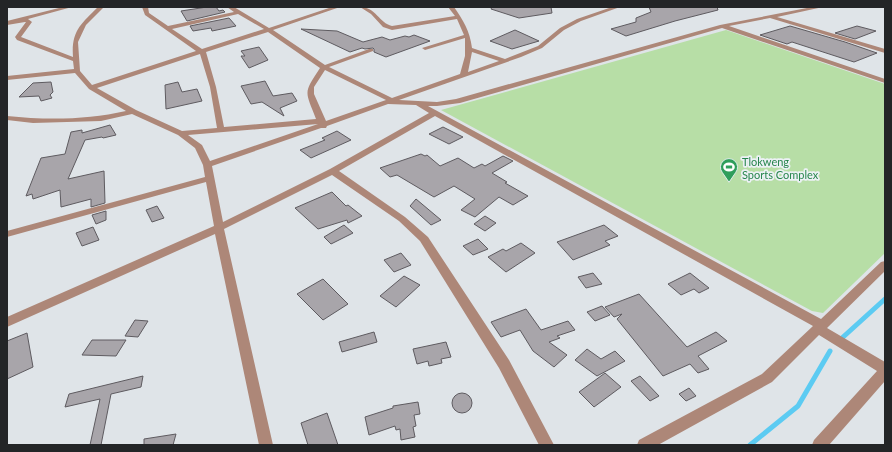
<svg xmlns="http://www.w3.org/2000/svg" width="892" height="452" font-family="Lato,sans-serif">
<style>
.green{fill:#b7dea6}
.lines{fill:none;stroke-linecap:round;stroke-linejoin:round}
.stream{stroke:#5ccbf2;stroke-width:5}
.building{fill:#a8a5aa;stroke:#5e5b60}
.minor{fill:#ad8778;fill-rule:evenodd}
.labels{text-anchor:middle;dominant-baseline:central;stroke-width:3.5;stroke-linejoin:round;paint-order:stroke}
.leisure-label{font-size:11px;fill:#27864d;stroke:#ecf1f5;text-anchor:start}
</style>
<rect width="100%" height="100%" fill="#dfe4e8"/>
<path class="green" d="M726,30L885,84V253L823,313L812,311L441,110Z"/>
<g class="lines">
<path class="stream" d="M842,338L885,299
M750,445L798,406L830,351"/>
</g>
<path class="building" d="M207,7H216L219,11L223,10L225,12L187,21L181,11Z
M492,7H551L552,13L519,18L491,9Z
M649,7H717L718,10L675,21L626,36L611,29L636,22V18L651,12Z
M229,18L236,26L212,31L211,28L193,31L190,26Z
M790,26L845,42L877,53L854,62L792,42L787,44L760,35Z
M857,26L876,31L855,39L835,33Z
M301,29L337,31L363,42L382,37L390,40L405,36L409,37L414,35L430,41L386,57L374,52V49L373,48L365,49L362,48L350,52Z
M515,30L539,41L512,49L490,41Z
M259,47L268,60L249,68L241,56H245L241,51Z
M265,81L273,96L292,93L297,101L280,108L284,116L262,102L251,104L241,86Z
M51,82L53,92L50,95L52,98L41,101L39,96L19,97L33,83Z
M178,82L182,92L197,89L202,101L166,109L165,85Z
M110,125L116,135L103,138L102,137L85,140L68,179L104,171L105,203L91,207V199L61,207L60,190L33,199L32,194L26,196L41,158L65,154L71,132L82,130V133Z
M443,127L463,137L449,144L429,134Z
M337,131L351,140L311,158L300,150L325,140L322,138Z
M421,154L425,156L427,155L440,166L458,158L474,168L482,164L485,166L503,156L513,161L492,173L507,182L505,183L528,196L513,205L499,197L475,217L461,210L475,199L454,186L434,197L397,175L390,177L380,168Z
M332,192L346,206L348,205L362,216L348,223L347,220L318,229L295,208Z
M416,199L441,220L431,225L410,206Z
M157,206L164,218L152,222L146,210Z
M106,211V220L96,224L92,215Z
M485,216L496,223L485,231L474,224Z
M344,225L353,233L331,244L324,237Z
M604,225L618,236L605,241L610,245L573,260L557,242Z
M93,227L99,240L82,246L76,233Z
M478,239L488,249L473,255L463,246Z
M521,243L535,253L506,272L488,257L503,249L506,251Z
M401,253L411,265L394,272L384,260Z
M593,273L602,284L586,288L578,277Z
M690,273L709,288L699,293L694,289L681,295L668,284Z
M404,276L420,285L396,307L380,296Z
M323,279L348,304L323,320L297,294Z
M639,294L687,347L716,332L727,341L698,356L709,369L698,373L690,364L663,376L617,319L622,314L614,317L605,307Z
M602,306L610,315L595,321L587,312Z
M526,309L541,330L568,321L575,330L557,336L560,338L549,342L567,355L554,367L533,351L520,330L501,337L491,322Z
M135,320L148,321L138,337L125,336Z
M374,332L377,342L342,352L339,342Z
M27,333L33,367L7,379V341Z
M92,340H126L116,356L82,355Z
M446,342L451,357L441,359L442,363L429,366L428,361L417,364L413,349Z
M587,349L601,359L615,351L625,361L597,376L575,360Z
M605,373L621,387L594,407L579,392Z
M143,376L141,387L111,394L101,445H90L100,399L65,407L69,394Z
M640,376L659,396L650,401L631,381Z
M689,388L696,396L686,401L679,394Z
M452 403a10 10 0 1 1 20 0a10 10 0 1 1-20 0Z
M418,402L420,414L414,415L416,426L413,427L415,437L401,440L400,429L396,430L395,426L369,435L365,417L393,408V406Z
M327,413L338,445H308L301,423Z
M176,434L173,445H144V439Z"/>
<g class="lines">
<path class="minor" d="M63,7H72L28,19L32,22L21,37L73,57C71,31 81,24 98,7H104L86,25L78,42L80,71L92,85L196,51L145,15L142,7H148L149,13L168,26L234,12L227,7H234L269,28L332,7H340L273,30L325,65L369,49H373V51L329,67L392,98L460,74L465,56V38L425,50L422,48L464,35L457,19L392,30L383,27L371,14L360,7C376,7 379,23 392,26L455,16L448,7H454C463,20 470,31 472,48L505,59L538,46L560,28L577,19L612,7H620L581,21L564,30L542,48L521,57L399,100L437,102L456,99L720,25L812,7H823L777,17L885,49V53L770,18L729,26L885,79V83L722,28L460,103L437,106H428L821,319L881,262L885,261V271L827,328L885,362V381L829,445H812L814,440L877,371L819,335L772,382L658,445H637L639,440L762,374L813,326L435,116L339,171L405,217L428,237L509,360L554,445H539L499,368L420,241L399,221L332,175L224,229L273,445H259L215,234L7,327V317L214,226L206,182L7,237V231L205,177L203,165L195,148L178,135L132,114L101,121L33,123L7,120V116C46,120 87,120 126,111L89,89L75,73L7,80V76L74,69L73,61L17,40L15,37L26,22H25L7,25V21ZM238,14L264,29L202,49L172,29ZM268,32L320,68C303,94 305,90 316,119L224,127L216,87L206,52ZM472,52L499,61L468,72ZM200,54L210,87L217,128L182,131L136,110L97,88ZM325,70L386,100L326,121L314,94V87ZM388,104L416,105L429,113L330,169L223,222L212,166L321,128H326L327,126ZM318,124L210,161L202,145L188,135Z"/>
</g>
<defs>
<g id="stadium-pin" transform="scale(0.9)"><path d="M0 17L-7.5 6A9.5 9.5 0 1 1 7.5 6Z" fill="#2e9e5b" stroke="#ecf1f5"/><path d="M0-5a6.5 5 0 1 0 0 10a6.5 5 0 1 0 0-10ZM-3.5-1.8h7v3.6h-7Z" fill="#fff"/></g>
</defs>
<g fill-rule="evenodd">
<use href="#stadium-pin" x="729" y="167"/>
</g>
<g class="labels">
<g class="leisure-label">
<text x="742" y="161">Tlokweng<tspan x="742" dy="13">Sports Complex</tspan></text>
</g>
</g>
<rect width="892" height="452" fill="none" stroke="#232527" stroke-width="16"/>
</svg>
